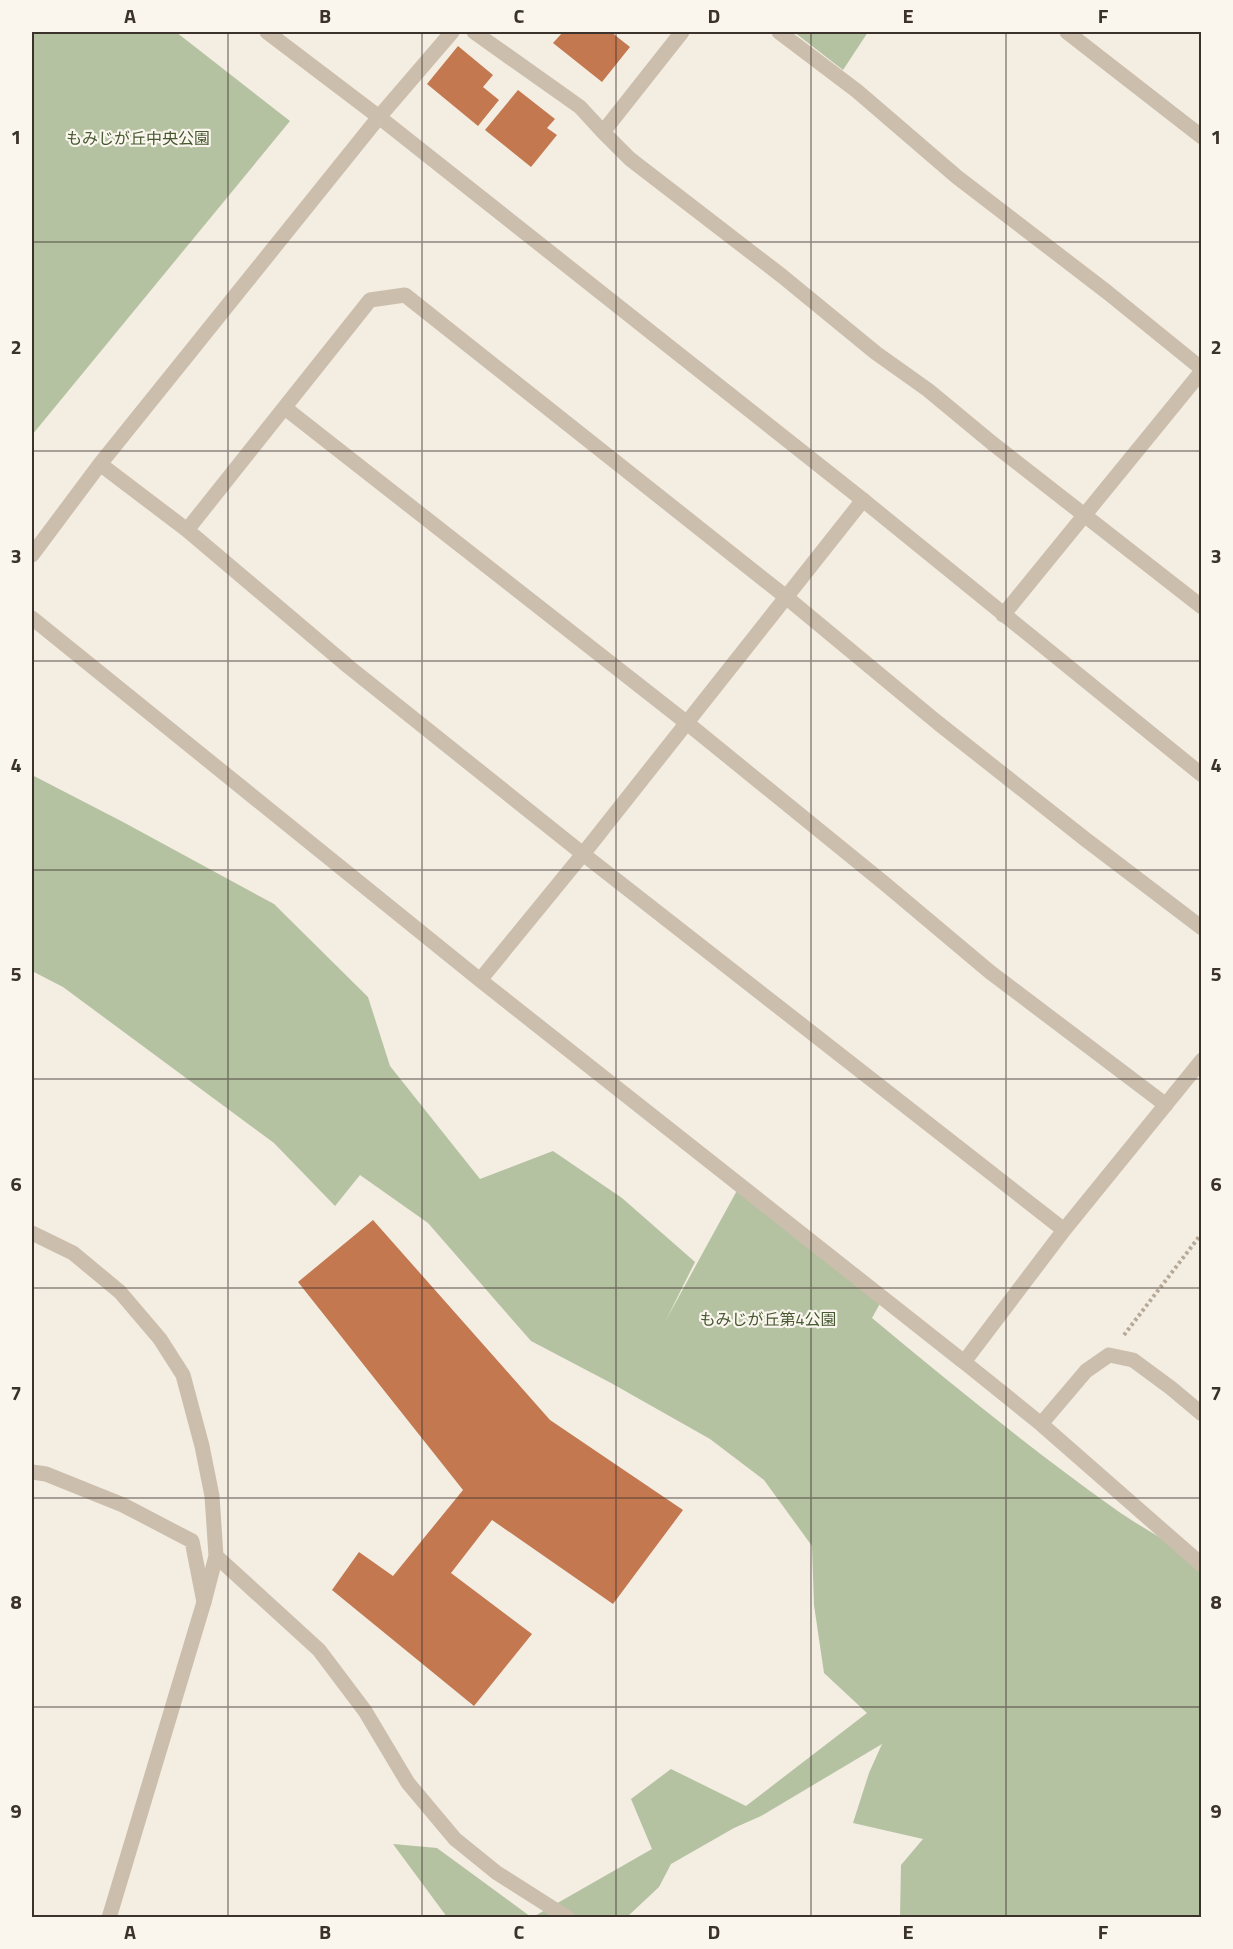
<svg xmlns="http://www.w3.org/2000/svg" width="1233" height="1949" font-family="'Titillium Web','Noto Sans JP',sans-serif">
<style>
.green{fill:#b4c2a1}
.building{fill:#c37850}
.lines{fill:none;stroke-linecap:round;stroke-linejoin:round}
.path{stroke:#b7a997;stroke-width:4;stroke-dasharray:3 3;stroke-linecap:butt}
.minor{stroke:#ccbead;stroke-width:15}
.tertiary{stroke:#ccbead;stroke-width:15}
.grid{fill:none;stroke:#3a322b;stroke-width:1.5;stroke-opacity:0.55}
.labels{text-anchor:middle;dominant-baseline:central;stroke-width:4.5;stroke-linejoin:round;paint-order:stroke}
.park-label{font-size:16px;fill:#455830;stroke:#faf6ee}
.neatline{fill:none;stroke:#3a322b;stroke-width:2}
.grid-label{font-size:20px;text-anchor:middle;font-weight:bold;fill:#3a322b}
</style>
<rect width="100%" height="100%" fill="#f3ede2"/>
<path class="green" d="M32,32H176L290,121L32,435Z
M794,32H868L843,70Z
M32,775L123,822L274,904L368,997L390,1066L480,1179L553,1151L622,1198L695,1262L666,1320L740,1185L883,1298L872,1318C951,1384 1031,1449 1115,1509C1143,1529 1175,1544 1201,1567V1917H900L901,1865L923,1839L853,1823L869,1773L882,1744L761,1816L734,1828L671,1864L659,1887L627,1917H533L652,1849L631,1799L671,1769L746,1806L867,1713L824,1673L814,1605L812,1546L764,1480L710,1439L611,1383L531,1341L428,1223L360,1175L335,1206L274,1143L63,987L32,971Z
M393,1844L437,1848L531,1917H447Z"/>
<path class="building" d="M563,32H611L630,47L602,82L553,43Z
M458,46L493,75L483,87L499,100L478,126L427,84Z
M518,90L555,119L547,128L557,135L531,167L485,130Z
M373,1220L550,1420L683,1510L613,1604L492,1520L451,1573L532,1634L474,1706L332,1590L359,1552L393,1576L463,1490L298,1282Z"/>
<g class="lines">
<path class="path" d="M1124,1335L1202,1233"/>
<path class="minor" d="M474,32L580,107L603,132L682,32
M779,32L857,91L957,177L1107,292L1202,369
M1067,32L1202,137
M603,132L630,159L782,276L876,353L928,390L992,443L1202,607
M285,408L687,723L884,883L990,972L1166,1105
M100,464L187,530L349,667L583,854L1064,1230
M187,530L370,300L405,295L786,597L938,723L1085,839L1202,928
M32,555L100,464L379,117L452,32
M1003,615L1202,371
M32,618L480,980L964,1362L1064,1230L1202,1060
M480,980L583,854L863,500
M964,1362L1041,1424L1202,1565
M1041,1424L1086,1371L1109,1355L1133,1360L1171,1388L1202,1414
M32,1472L46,1474L123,1505L192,1541L204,1602"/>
<path class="tertiary" d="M267,32L379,117L863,500L1202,775
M32,1233L73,1253L120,1292L160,1339L183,1375L202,1446L212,1496L216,1556L204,1602L109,1918
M216,1556L319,1650L365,1711L408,1783L455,1839L497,1873L568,1918"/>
</g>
<path class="grid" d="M228,32V1918M422,32V1918M616,32V1918M811,32V1918M1006,32V1918M32,242H1202M32,451H1202M32,661H1202M32,870H1202M32,1079H1202M32,1288H1202M32,1498H1202M32,1707H1202"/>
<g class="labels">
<g class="park-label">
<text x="138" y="138">もみじが丘中央公園</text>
<text x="768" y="1319">もみじが丘第4公園</text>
</g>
</g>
<rect width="1233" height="1949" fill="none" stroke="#faf6ee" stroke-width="66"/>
<rect x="33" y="33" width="1167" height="1883" class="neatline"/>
<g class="grid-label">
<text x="130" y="23">A</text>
<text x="325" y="23">B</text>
<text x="519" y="23">C</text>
<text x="714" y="23">D</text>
<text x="908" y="23">E</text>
<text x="1103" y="23">F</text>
<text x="16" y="144">1</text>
<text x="1216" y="144">1</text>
<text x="16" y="354">2</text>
<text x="1216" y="354">2</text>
<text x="16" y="563">3</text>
<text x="1216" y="563">3</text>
<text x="16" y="772">4</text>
<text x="1216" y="772">4</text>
<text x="16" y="981">5</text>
<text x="1216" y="981">5</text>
<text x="16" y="1191">6</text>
<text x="1216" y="1191">6</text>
<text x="16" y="1400">7</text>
<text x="1216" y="1400">7</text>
<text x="16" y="1609">8</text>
<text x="1216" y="1609">8</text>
<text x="16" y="1818">9</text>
<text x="1216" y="1818">9</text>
<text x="130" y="1939">A</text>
<text x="325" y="1939">B</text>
<text x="519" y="1939">C</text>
<text x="714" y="1939">D</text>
<text x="908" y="1939">E</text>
<text x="1103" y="1939">F</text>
</g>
</svg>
